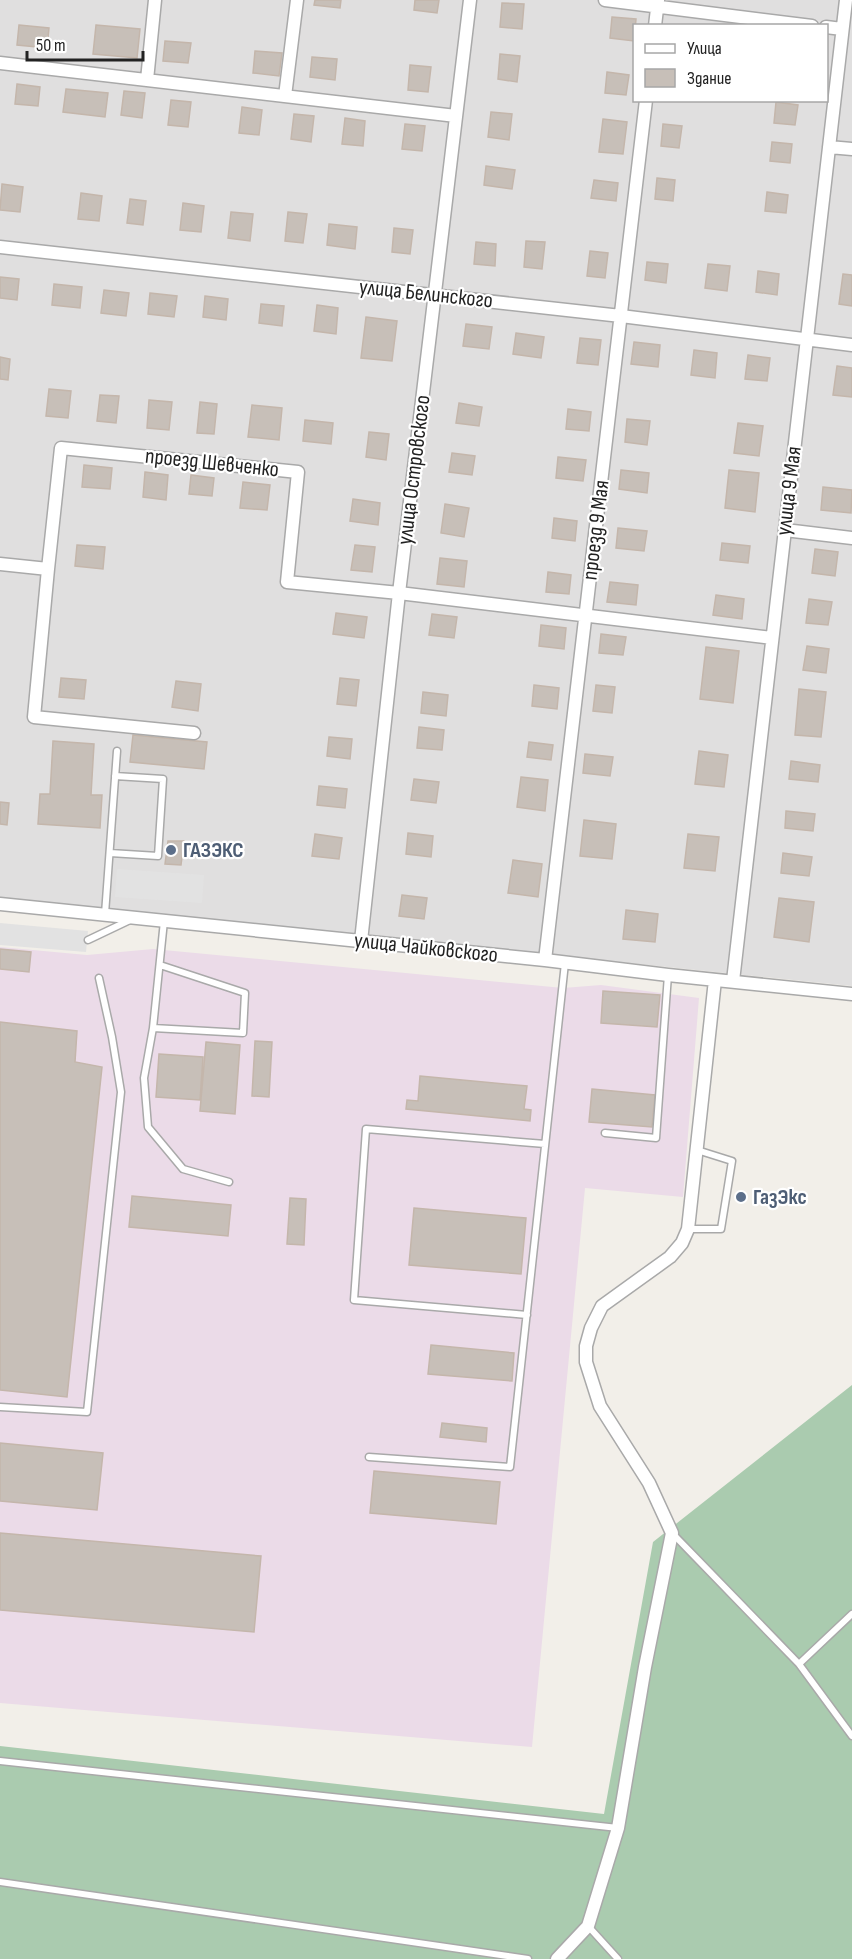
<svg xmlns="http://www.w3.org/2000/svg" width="852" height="1959" font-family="'Sofia Sans Condensed',sans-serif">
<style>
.residential{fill:#e0dfdf;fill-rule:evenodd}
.industrial{fill:#ebdbe8}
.cemetery{fill:#aacbaf}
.parking{fill:#e2e2e2}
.building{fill:#c7bfb8;stroke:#c4b6ab;stroke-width:1.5}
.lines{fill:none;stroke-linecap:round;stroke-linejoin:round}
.lane-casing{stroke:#a9a9a9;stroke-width:9}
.street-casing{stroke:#a9a9a9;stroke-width:15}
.lane{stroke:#fff;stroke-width:6}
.street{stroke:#fff;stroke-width:12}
.service-dot{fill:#5c6f8a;stroke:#fff;stroke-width:2}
.labels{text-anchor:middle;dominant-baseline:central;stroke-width:4.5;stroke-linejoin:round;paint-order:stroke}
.street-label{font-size:22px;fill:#222;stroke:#fff}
.service-label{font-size:22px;font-weight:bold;fill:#4e5e75;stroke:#fff;text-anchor:start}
</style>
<rect width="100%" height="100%" fill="#f2efe9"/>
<path class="residential" d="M0,0H852V986L0,898ZM634,26H826V100H634Z"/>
<path class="industrial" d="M0,947L87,955L153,949L563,988L601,985L699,998L683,1197L585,1188L532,1747L0,1703Z"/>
<path class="cemetery" d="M852,1385V1959H0V1746L604,1814L653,1542Z"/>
<path class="parking" d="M117,869L204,875L202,903L115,897Z
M0,923L88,931L86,952L0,945Z"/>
<path class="building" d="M315,0H341L340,8L314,5Z
M415,0H439L437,13L414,10Z
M502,3L524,4L522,29L500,27Z
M612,17L636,19L634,41L610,38Z
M19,25L49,28L47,48L17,45Z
M96,25L140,29L137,58L93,54Z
M165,41L191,43L188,63L163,61Z
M255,51L282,53L279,76L253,73Z
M500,54L520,56L517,82L498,79Z
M312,57L337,59L335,80L310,77Z
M410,65L431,67L428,92L408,90Z
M607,72L629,75L626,95L605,93Z
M17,84L40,87L38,106L15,104Z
M66,89L108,93L105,117L63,112Z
M124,91L145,93L142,118L121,115Z
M171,100L191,102L188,127L168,125Z
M776,102L798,105L795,125L774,123Z
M242,107L262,110L259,135L239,133Z
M491,112L512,114L509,140L488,137Z
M294,114L314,116L311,142L291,139Z
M345,118L365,121L363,146L342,144Z
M603,119L627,122L623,154L599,152Z
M405,124L425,126L422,151L402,149Z
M663,124L682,126L679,148L661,146Z
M772,142L792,144L790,163L770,161Z
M486,166L515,170L512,189L484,185Z
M657,178L675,180L673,201L655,199Z
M594,180L618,183L616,201L591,198Z
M2,184L23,187L20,212L0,210Z
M767,192L788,195L786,213L765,211Z
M81,193L102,196L99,221L78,219Z
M130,199L146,201L143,225L127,223Z
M183,203L204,206L201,232L180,230Z
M231,212L253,214L250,241L228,238Z
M288,212L307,214L303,243L285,241Z
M329,224L357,227L355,249L327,245Z
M394,228L413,230L410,254L392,252Z
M526,241L545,242L542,269L524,267Z
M476,242L496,244L495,266L474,264Z
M590,251L608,253L605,278L587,276Z
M647,262L668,264L666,283L645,280Z
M708,264L730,266L727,291L705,288Z
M758,271L779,274L777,295L756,292Z
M843,274L852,275V306L839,304Z
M0,277L19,279L17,300L0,298Z
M54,284L82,287L80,308L52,305Z
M104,290L129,293L126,316L101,313Z
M150,293L177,296L174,317L148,314Z
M205,296L228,299L226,320L203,317Z
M261,304L284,306L282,326L259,323Z
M317,305L338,308L336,334L314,331Z
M366,317L397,321L392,361L361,358Z
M466,324L492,327L489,349L463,346Z
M516,333L544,337L541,358L513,354Z
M580,338L601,340L598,365L577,363Z
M634,342L660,345L658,367L631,364Z
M694,350L717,353L715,378L691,375Z
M748,355L770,358L767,381L745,379Z
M0,357L10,359L8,380L0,379Z
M837,366L852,368V397L833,395Z
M49,389L71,391L68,418L46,416Z
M100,395L119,396L116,423L97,421Z
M149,400L172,402L169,430L147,428Z
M200,402L217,404L214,434L197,433Z
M459,403L482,407L479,426L456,423Z
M252,405L282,408L279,440L248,437Z
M568,409L591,412L589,431L566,429Z
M627,419L650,421L647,445L625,442Z
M305,420L333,423L331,444L303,441Z
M738,423L763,426L759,456L734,453Z
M369,432L389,434L386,460L366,457Z
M452,453L475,456L472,475L449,472Z
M558,457L586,460L583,481L556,478Z
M84,465L112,468L110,489L82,487Z
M621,470L649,473L647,493L619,489Z
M729,470L759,473L755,512L725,508Z
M145,472L168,475L166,500L143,497Z
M191,475L214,478L212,496L189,494Z
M243,482L270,485L267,510L240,508Z
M823,487L852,490L851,513L821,510Z
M353,499L380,503L378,525L350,521Z
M445,504L469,508L464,537L441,533Z
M554,518L577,521L575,541L552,538Z
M618,528L647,531L644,551L616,548Z
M722,543L750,546L748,563L720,560Z
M77,545L105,547L103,569L75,566Z
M355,545L375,547L372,572L351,570Z
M815,549L838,552L835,576L812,573Z
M440,558L467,561L464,587L437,584Z
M548,572L571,575L569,594L546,592Z
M610,582L638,585L636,605L607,602Z
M716,595L744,599L742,619L713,615Z
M809,599L832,602L828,625L806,623Z
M336,613L367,617L364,638L333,634Z
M432,614L457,617L454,638L429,635Z
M541,625L566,628L564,649L539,646Z
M601,634L626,637L623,655L599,653Z
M807,646L829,649L826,673L803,670Z
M706,647L739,651L733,703L700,699Z
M61,678L86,680L84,699L59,697Z
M340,678L359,680L356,706L337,704Z
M176,681L201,684L198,711L172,707Z
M534,685L559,688L557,709L532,706Z
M596,685L615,687L612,713L593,711Z
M799,689L826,692L821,737L795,735Z
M423,692L448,695L446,716L421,713Z
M419,727L444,730L442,750L417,748Z
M133,735L207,742L204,769L130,762Z
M329,737L352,739L350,759L327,756Z
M53,741L94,744L91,795H102L100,828L38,824L40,794H50Z
M529,742L553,745L551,760L527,757Z
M699,751L728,755L724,787L695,784Z
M585,754L613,757L610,776L583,773Z
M791,761L820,765L818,782L789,779Z
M521,777L548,780L545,811L517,807Z
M414,779L439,782L436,803L411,800Z
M319,786L347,789L345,808L317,805Z
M0,802L9,803L7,825L0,824Z
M786,811L815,814L813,831L785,828Z
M584,820L616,824L612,859L580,856Z
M408,833L433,836L431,857L406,854Z
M315,834L342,838L339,859L312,856Z
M688,834L719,837L715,871L684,868Z
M168,841H184L181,865L165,864Z
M783,853L812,857L809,876L781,873Z
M513,860L542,864L538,897L508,893Z
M402,895L427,898L424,919L399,916Z
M779,898L814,902L809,942L774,937Z
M626,910L658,914L655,942L623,939Z
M0,949L31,952L29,972L0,969Z
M603,991L660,995L657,1027L601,1023Z
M0,1022L77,1031L75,1062L102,1067L67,1397L0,1390Z
M255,1041L272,1042L269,1097L252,1096Z
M206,1042L240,1045L235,1114L200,1111Z
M159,1054L203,1057L200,1100L156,1097Z
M420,1076L527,1086L524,1109L531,1110L530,1121L406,1109L407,1100L418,1101Z
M592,1089L655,1095L652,1127L589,1122Z
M132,1196L231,1205L228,1236L129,1227Z
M290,1198L306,1199L304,1245L287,1244Z
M414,1208L526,1218L521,1274L409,1265Z
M431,1345L514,1353L512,1381L428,1374Z
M442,1423L487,1428L486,1442L440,1437Z
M0,1443L103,1453L97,1510L0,1501Z
M374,1471L500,1482L496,1524L370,1513Z
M0,1533L261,1556L254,1632L0,1610Z"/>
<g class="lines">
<g class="lane-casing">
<path id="lane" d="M110,853L158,856L163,779L115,776
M105,914L117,751
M88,940L130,920
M160,965L245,993L243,1033L153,1028L164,921
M153,1028L144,1078L148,1127L183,1169L229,1182
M605,1133L656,1138L668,975
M688,1229H721L732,1161L697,1150
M527,1315L354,1300L366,1129L545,1144
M0,1407L87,1412L121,1092L112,1037L99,978
M369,1457L510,1467L565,963
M672,1533L799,1664L852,1736
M799,1664L852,1614
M0,1761L618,1828
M0,1882L528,1959
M588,1926L618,1959"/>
</g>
<g class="street-casing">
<path id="street" d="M605,0L812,26
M655,26L658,0
M826,27L842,29
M0,63L456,116
M147,80L155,0
M285,96L297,0
M829,147L852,149
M0,247L621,316L852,345
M785,530L852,538
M0,564L48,569L61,448L298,472L287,582L399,593L772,638
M48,569L34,717L194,733
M0,904L545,960L668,975L852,994
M361,941L399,593L470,0
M545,960L646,100
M733,981L846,0
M557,1959L588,1926L618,1828L645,1667L672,1533L649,1483L600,1406L586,1362V1346L591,1328L602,1306L670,1257L682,1243L688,1229L715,980"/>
</g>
<use href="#lane" class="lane"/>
<use href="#street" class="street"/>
</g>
<g class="service-dot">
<circle cx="171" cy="850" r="6"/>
<circle cx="741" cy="1197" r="6"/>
</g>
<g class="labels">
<g class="street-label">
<text transform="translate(426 294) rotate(6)">улица Белинского</text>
<text transform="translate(212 463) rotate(6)">проезд Шевченко</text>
<text transform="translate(414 470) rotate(-83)">улица Островского</text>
<text transform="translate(789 491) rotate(-83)">улица 9 Мая</text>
<text transform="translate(596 530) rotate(-83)">проезд 9 Мая</text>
<text transform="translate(426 948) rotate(6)">улица Чайковского</text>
</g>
<g class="service-label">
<text x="183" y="850">ГАЗЭКС</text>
<text x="753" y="1197">ГазЭкс</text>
</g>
</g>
<rect x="633" y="24" width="195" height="78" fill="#ffffff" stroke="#a7a7a7" stroke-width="1.5"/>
<rect x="645" y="44" width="30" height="9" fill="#ffffff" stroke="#a7a7a7" stroke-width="1.5"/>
<text x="687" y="54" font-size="18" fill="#222222">Улица</text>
<rect x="645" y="69" width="30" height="18" fill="#c7bfb8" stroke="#a7a7a7" stroke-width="1.5"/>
<text x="687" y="84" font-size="18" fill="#222222">Здание</text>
<path d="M27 51v9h116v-9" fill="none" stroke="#222222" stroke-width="3"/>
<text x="36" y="51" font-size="18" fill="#222222" stroke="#ffffff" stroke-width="4.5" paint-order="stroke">50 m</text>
</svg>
